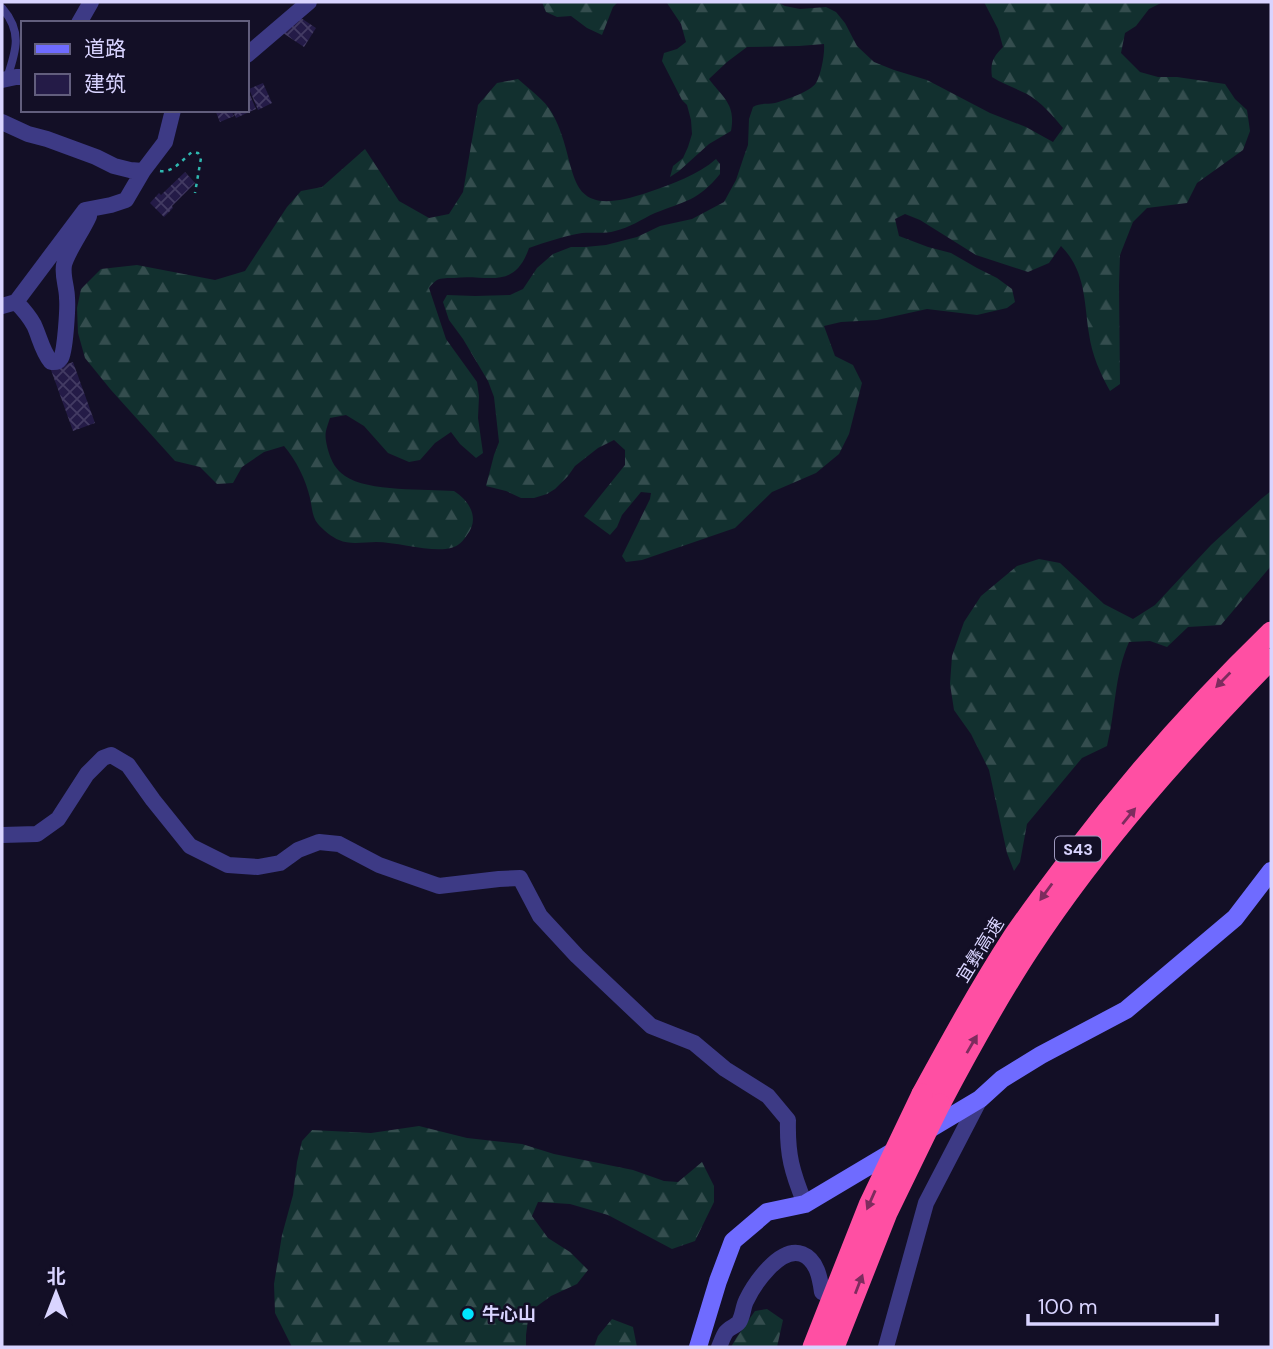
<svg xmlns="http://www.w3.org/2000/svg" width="1273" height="1349" font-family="'DM Sans','Noto Sans SC',sans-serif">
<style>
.forest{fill:url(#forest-firs)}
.building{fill:url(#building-cross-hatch)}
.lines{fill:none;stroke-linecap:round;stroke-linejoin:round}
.path{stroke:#2fb8b0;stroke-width:2.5;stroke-dasharray:3.5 5;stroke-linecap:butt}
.service{stroke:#3d3a85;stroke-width:8}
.minor{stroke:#3d3a85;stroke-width:16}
.secondary{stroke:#6f6bff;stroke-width:18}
.motorway{stroke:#ff4fa3;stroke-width:21}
.motorway-bridge{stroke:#ff4fa3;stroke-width:21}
.oneway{fill:#7d2c5e}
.poi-dot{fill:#00e5ff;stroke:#130f26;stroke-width:2.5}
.labels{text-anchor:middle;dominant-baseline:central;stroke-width:5;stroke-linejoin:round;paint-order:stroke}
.shield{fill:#130f26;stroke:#9e99be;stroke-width:2}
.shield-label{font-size:16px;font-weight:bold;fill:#d9d4ff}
.street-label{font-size:18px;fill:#d9d4ff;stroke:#130f26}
.poi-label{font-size:18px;font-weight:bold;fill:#d9d4ff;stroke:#130f26;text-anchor:start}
</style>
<defs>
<pattern id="forest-firs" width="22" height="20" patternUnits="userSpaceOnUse" patternTransform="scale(1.75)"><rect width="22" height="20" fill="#12302f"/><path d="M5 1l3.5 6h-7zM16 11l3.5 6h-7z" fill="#344d4e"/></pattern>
<pattern id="building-cross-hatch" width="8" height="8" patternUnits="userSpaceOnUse" patternTransform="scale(1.75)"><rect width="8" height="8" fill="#241b47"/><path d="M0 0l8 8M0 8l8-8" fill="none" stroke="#433b63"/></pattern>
</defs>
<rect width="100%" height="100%" fill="#130f26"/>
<path class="forest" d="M542,2H618L613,7L602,35L587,28L571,16L557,17L546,12Z
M664,2H777L785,6L800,9L826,7L836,12L845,23L857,46L874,62L894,70L927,80L990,113L1026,127L1053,142L1063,128C1053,116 1041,102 1027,94C1015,88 1003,84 992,77C990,63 993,57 1003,47L998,29L984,2H1163L1149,9L1136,26L1125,33L1121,53L1140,72L1158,77H1177L1225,84L1235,99L1247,110L1250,131L1243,150L1197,183L1187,203L1147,208L1133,222L1120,255L1119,285L1120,384L1110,391C1100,373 1092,355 1089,334C1084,302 1086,271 1061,246L1049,263L1028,272L976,255L920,220L905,214L895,219L899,236L928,247L951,253L977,268L997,278L1012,289L1015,302L1007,308L977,315L927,309L877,320L841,322L824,326L835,356L853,365L862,383L849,434L839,454L816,473L772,492L735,528L642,560L626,562L622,556L650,499L651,493L641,492L622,515L617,527L610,535L584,516L625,465V450L614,440L598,448L575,466L568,476L555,489L547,494L534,498H521L506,491L486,486L494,455L499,442L494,397L488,381L463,339L449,320L443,302L447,295L475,296L510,295L523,289L537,268L553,254L571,247H585L606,245L637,237L660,226L692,219L724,202L736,180L744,156L748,145L749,119L753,107C761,102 767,105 775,103C785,100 810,92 816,83C821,75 825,53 824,44L799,46L747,47L727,62L709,79C723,98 736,104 731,131L709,144L679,171L670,177L673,166L683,158L688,147L692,134L691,120L687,105L682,100L662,61L664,53L677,49L686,42L681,24L667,3Z
M518,79C529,89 545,100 552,113C582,166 557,224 649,192C672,184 698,175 716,159L720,164V174C698,201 685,201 655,213C642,219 629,228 615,231C605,234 593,232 582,233C564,236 546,242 529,248C514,291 488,274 454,278C449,278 441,278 437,280C434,282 431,285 429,288L446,339L477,382L479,396L478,418L483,453L476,458L460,444L451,432L435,443L420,460L409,462L388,453L364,426L346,415L330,418C325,433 324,434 328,450C331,461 336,470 345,476C368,492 426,489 454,491C470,501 480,519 467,535C463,541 459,546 451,548C432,553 398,542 376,542C364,542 350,545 339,540C333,538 322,529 318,524C312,517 312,507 310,498C306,480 296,460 284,446L264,452L242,467L233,483L217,484L200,467L175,461L111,390L85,358L78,333L77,308L81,289L101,269L137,265L215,280L245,271L287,207L301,191L322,187L365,149L399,201L429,218L449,214L463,192L478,105L497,83Z
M1271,491V566L1221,625L1188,627L1167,647L1150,641L1129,642C1114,676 1116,709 1107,746L1082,758L1027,824L1020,862L1014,871L1007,853L989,770L971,734L954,710L950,684L952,656L964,622L981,596L1017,566L1039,559L1060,563L1104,604L1133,619L1155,605L1211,545L1261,499Z
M419,1126L467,1138L522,1144L554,1154L633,1170L664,1181L678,1182L702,1162L714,1186V1202L695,1241L672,1249L608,1215L570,1204L538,1202L532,1216L548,1238L570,1252L588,1270L577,1284L551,1296L529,1312L526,1335V1347H292L275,1313L274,1284L282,1235L293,1195L297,1162L302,1141L312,1130L371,1133Z
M767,1309L783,1320L777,1347H731C738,1334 747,1323 755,1311Z
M612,1319L633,1327L637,1347H594L598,1336Z"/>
<path class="building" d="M295,14L316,28L304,47L283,33Z
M263,83L272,103L258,110L249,89Z
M247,88L256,109L236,118L232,110H247Z
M215,110H231L234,116L220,122Z
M185,172L195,183L172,206L173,208L164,217L150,203L159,193L161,195Z
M73,362L95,423L73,431L51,370Z"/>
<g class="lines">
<path class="path" d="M160,171C173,173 182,160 192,152L198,153L201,158L195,193"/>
<path class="service" d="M2,8C23,32 16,51 7,78"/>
<path class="minor" d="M79,23L91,2
M247,55L309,2
M2,80L16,77H23
M2,122L28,134L47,139L96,157L114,166L130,170L143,171
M16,302C23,309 29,316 34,325C40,338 42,351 51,362C56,362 57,363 61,358C65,353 68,307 67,298C67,287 62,276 64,265C67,252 83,230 89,216
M2,306L16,302L85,210L111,205L126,200L143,171L165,142L173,110
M2,835L37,834L58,819L87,774L103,758L111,755L128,765L153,800L190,846L228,865L258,867L280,863L298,850L319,842L339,844L379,865L439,886L499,879L520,878L540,916L577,956L651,1026L694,1043L725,1069L768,1096L788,1120C787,1155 792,1172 805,1204
M719,1347C721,1343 723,1336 726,1332C729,1328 736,1326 739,1322C743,1316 743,1307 746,1301C754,1284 780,1246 802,1254C817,1260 820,1278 822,1292
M886,1347L926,1203L980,1099"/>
<path class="secondary" d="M923,1133L980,1099L1002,1079L1041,1055L1126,1010L1235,918L1271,871
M698,1347L718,1281L733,1241L767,1212L805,1204L899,1148"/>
<path class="motorway" d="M922,1094C951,1041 980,988 1013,937C1032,909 1053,882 1073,855C1133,776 1200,701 1271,632
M940,1104C968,1051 997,998 1030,948C1099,843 1184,748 1271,659"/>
<path class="motorway-bridge" d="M813,1347L869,1205L922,1094
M834,1347L887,1213L940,1104"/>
</g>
<defs><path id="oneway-solid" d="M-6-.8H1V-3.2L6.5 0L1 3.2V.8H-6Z" transform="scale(1.75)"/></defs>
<g class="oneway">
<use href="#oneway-solid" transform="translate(1223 680) rotate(134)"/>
<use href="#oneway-solid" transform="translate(1129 816) rotate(-51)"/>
<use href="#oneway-solid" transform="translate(1046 892) rotate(126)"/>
<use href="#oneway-solid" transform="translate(972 1044) rotate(-60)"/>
<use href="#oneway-solid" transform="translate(871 1200) rotate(114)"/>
<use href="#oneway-solid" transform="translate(859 1284) rotate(-69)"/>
</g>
<circle class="poi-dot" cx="468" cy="1314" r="7"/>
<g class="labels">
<rect class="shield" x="1055" y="836.5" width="46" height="25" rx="5"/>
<g class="shield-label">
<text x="1078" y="849">S43</text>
</g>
<g class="street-label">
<text transform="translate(980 950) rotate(-58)">宜彝高速</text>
</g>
<g class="poi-label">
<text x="482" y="1314">牛心山</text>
</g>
</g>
<rect width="1273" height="1349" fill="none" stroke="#d9d4ff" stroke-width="7"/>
<rect x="21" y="21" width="228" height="91" fill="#130f26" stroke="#625e7d" stroke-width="2"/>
<rect x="35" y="44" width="35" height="10" fill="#6f6bff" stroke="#625e7d" stroke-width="2"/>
<text x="84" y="56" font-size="21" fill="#d9d4ff">道路</text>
<rect x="35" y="74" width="35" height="21" fill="#241b47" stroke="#625e7d" stroke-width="2"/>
<text x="84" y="91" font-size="21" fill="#d9d4ff">建筑</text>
<g transform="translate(56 1293)" stroke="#130f26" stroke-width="5" paint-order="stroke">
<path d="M0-5L12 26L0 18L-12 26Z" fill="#d9d4ff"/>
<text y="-10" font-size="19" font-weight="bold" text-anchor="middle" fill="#d9d4ff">北</text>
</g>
<path d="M1028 1314v10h189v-10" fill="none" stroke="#d9d4ff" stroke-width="3.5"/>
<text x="1038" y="1314" font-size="21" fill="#d9d4ff" stroke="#130f26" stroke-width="5" paint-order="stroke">100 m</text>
</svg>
